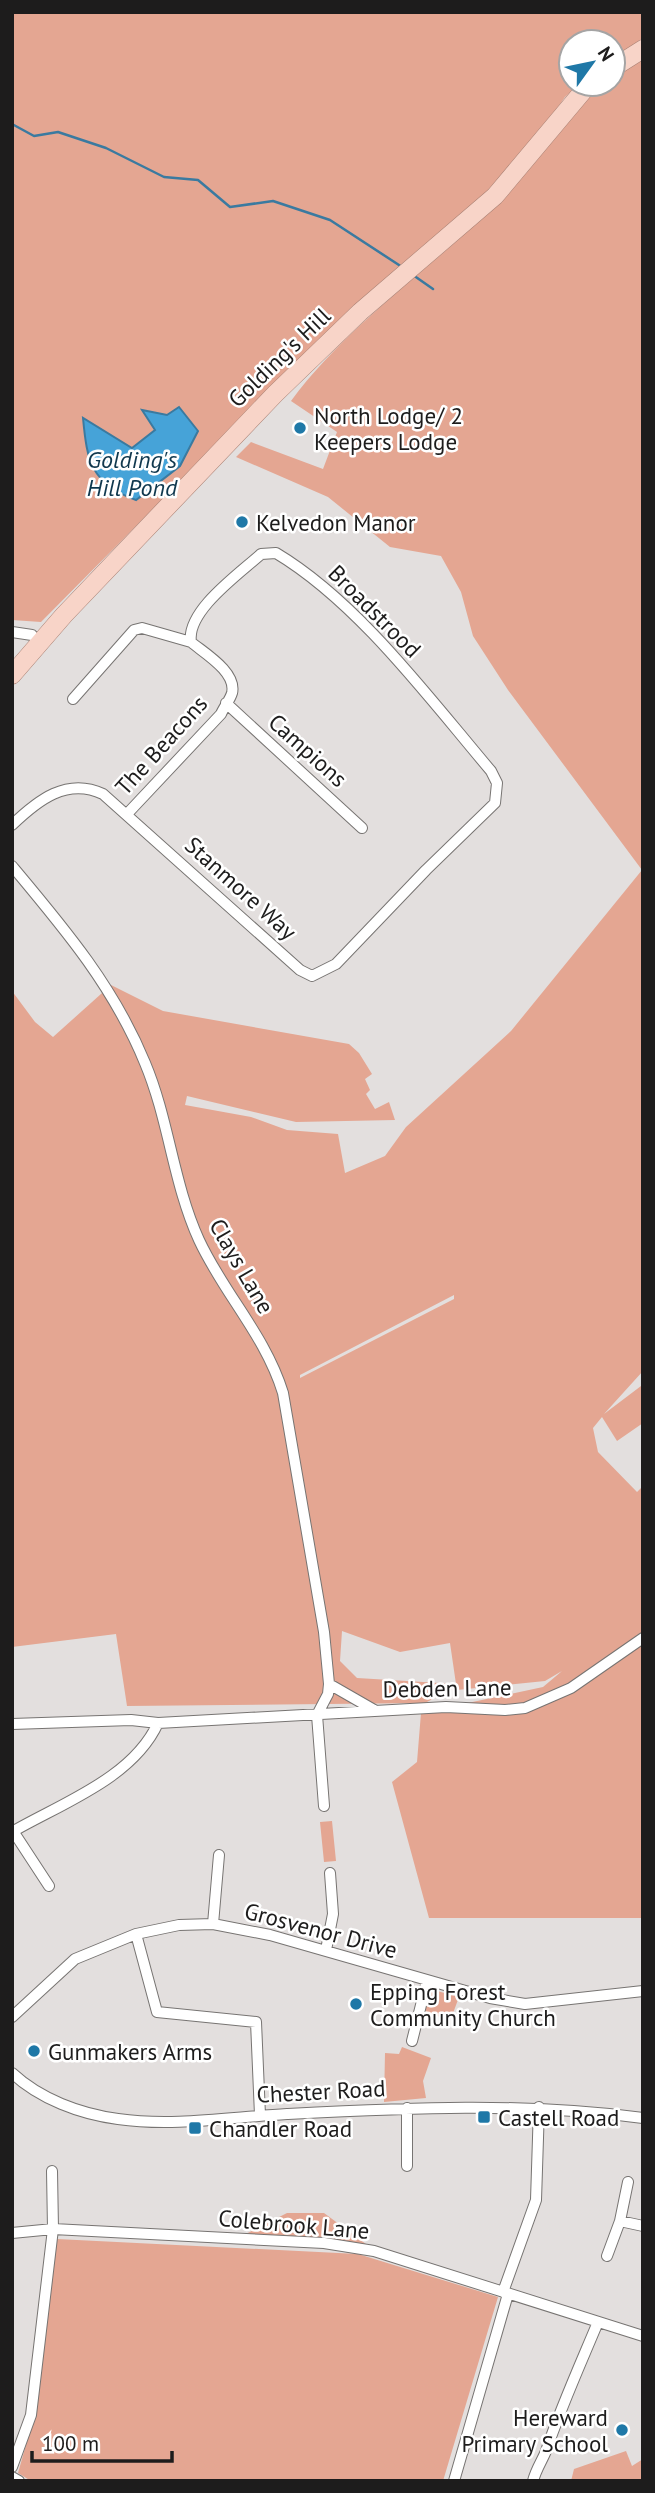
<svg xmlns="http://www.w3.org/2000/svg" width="655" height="2493" font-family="'PT Sans',sans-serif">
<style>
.green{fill:#e4a692;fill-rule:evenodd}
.water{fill:#46a3d8;stroke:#3a7aa0;stroke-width:2}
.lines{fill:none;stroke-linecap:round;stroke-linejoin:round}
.stream{stroke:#3a7aa0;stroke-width:2.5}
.street-casing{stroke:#777472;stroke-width:12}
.primary-casing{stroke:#a98174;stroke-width:19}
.street{stroke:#fff;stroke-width:10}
.primary{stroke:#f8d4c8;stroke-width:18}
.poi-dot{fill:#1f78a7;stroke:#fff;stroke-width:2.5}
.labels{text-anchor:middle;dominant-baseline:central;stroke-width:5;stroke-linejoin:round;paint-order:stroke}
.street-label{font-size:23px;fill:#1d1c1c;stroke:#fff}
.poi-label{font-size:23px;fill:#1d1c1c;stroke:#fff;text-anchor:start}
.water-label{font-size:24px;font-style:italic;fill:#10384e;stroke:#fff}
</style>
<rect width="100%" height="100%" fill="#e3dfde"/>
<path class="green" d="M12,12H643V38L613,59V42H571V84H580L565,97L540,133L476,206L278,383L41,622L12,620ZM143,410L168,415L115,492L83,419L132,448L155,430Z
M643,54V1371L604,1414L641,1386L643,1374V1423L617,1441L602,1417L593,1428L598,1452L637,1492L643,1486V1918H429L392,1782L417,1762L421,1713L543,1687L562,1671L545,1681L457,1690L456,1687L425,1703L127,1706L116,1634L12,1647V991L35,1022L53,1037L111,985L163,1011L349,1044L359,1053L372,1074L365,1079L370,1090L366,1094L375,1109L389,1102L395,1120L296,1122L187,1096L185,1105L251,1117L287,1130L338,1134L345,1173L385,1156L406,1127L511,1031L642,870L508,690L473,636L461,592L441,556L390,547L328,497L236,457L251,442L323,469L337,432L291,401C345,328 422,275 487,213C528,175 559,129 597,89L603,84H613V76ZM454,1295V1299L300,1378V1375ZM342,1631L400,1652L450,1643L456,1684L357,1678L340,1661Z
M332,1821L336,1861L324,1862L320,1822Z
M430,1989L459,1997L452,2016L442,2018L425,2011Z
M402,2047L431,2058L423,2081L426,2098L384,2102L385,2053L399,2054Z
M287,2213H324L370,2247L242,2236Z
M57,2239L358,2254L498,2297L443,2481H31L18,2473L35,2413Z
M626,2451L632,2466L643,2459V2481H571L574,2469Z"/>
<path class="water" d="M179,407L198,431L180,466L136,500C91,484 87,461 83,418L132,448L155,430L142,410L167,415Z"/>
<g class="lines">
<path class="stream" d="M12,124L34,136L58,132L106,148L164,177L198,180L230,207L273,201L330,220L402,267
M413,275L433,289"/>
<g class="street-casing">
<path id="street" d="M12,632L32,635L39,644
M73,699L134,630L142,628L191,642
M226,703L362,828
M12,825C38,800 67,777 103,794L300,970L312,976L336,964L426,870L495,803L497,783L491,771C429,698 358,602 276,553L261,554C239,574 186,611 191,642C204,653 237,672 232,693C230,700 224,707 221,714L127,814
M12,866C64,928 114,987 145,1063C169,1120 173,1183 199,1240C224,1294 265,1335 283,1393L324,1632L329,1684L328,1694L317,1715L324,1806
M329,1684L376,1711
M12,1724L131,1720L158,1723L446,1707L505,1710L525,1708L571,1688L643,1638
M13,1831L49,1886
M12,1832C62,1803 133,1778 158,1723
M213,1924L219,1855
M136,1934L157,2012L256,2022L260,2115
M326,1950L333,1914L330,1873
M12,2017L75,1959L136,1934L179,1925L213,1924L270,1935L490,1998L525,2004L643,1991
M412,2041L427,1981
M12,2073C40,2099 80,2114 118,2119C173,2127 232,2117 287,2114C406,2108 524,2102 643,2118
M407,2108V2166
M620,2221L643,2226
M12,2233L53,2229L324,2243L374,2251L643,2336
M607,2256L620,2221L628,2182
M503,2292L536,2200L539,2107
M12,2467L31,2415L53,2229L52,2171
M12,2477L19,2481
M454,2481L508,2294
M533,2481C536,2469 542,2461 546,2451C561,2407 580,2365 598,2322"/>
</g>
<g class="primary-casing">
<path id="primary" d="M613,68L643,49
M12,675L64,615L275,394L360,312L495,196L589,84"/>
</g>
<use href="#street" class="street"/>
<use href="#primary" class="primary"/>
</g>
<g class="poi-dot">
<circle cx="300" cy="428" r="7"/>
<circle cx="242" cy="522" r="7"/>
<circle cx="356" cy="2004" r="7"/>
<circle cx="34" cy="2051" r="7"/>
<rect x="477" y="2110" width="14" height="14" rx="3.5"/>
<rect x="188" y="2121" width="14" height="14" rx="3.5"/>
<circle cx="622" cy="2430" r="7"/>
</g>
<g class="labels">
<g class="street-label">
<text transform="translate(279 357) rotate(-44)">Golding's Hill</text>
<text transform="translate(375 611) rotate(45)">Broadstrood</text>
<text transform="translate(161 745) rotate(-48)">The Beacons</text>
<text transform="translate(308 750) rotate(42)">Campions</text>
<text transform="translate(241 888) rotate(42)">Stanmore Way</text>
<text transform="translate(242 1266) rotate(60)">Clays Lane</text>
<text transform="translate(447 1688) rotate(-1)">Debden Lane</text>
<text transform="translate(321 1930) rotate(15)">Grosvenor Drive</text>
<text transform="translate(321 2091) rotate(-3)">Chester Road</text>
<text transform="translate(294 2224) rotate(5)">Colebrook Lane</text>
</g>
<g class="poi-label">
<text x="314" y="415">North Lodge/ 2<tspan x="314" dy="26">Keepers Lodge</tspan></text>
<text x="256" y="522">Kelvedon Manor</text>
<text x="370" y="1991">Epping Forest<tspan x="370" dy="26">Community Church</tspan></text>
<text x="48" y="2051">Gunmakers Arms</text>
<text x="498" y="2117">Castell Road</text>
<text x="209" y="2128">Chandler Road</text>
<text x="608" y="2417" text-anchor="end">Hereward<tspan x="608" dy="26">Primary School</tspan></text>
</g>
<g class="water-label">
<text x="132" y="459">Golding's<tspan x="132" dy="28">Hill Pond</tspan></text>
</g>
</g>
<rect width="655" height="2493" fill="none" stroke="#1d1c1c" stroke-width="28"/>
<g transform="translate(592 63) rotate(57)"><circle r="33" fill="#ffffff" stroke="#a5a4a4" stroke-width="2"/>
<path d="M0-5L12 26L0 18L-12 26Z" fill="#1f78a7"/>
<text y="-10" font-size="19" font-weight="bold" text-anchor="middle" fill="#1d1c1c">N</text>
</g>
<path d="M32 2451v10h140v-10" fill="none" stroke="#1d1c1c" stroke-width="3.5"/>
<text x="42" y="2451" font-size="21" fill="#1d1c1c" stroke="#ffffff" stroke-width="5" paint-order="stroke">100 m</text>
</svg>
